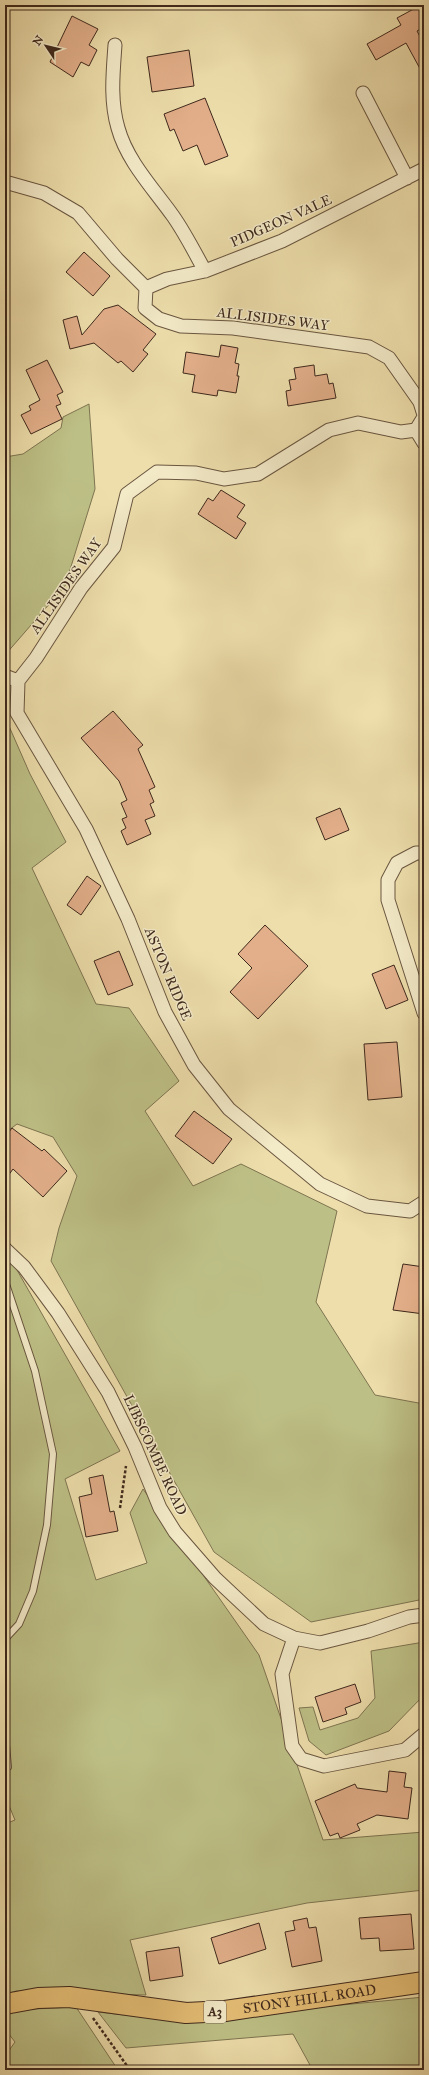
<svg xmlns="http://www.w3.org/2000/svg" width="429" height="2075" font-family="'IM FELL Great Primer',serif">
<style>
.green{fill:#bdc086;stroke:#7e7451}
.building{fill:#e2af8a;stroke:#3e281c}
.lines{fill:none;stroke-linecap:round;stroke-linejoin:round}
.lane-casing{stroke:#6a5640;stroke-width:8}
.street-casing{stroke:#6a5640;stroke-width:15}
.primary-casing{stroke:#3e281c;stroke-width:22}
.path{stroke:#3e281c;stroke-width:2.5;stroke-dasharray:3 2;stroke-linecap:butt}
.lane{stroke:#f3eac8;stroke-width:6}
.street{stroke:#f3eac8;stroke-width:13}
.primary{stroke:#e6bf76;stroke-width:20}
.labels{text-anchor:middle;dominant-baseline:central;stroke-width:3;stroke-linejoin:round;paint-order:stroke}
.shield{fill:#f3eac8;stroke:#746250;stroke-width:1}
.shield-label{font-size:13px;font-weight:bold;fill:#3e281c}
.street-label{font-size:14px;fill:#3e281c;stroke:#f3eac8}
</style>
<rect width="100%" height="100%" fill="#eddeab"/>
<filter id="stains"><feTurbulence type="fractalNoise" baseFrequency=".005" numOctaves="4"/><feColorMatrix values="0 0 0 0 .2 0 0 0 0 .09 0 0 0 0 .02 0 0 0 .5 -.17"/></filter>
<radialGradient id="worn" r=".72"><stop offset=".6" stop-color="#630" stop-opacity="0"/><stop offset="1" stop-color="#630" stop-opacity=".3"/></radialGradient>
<path class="green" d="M89,404L95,489L65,586L5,655V457L23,454L61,428L63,417Z
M5,717L30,774L66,842L32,868L96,1004L129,1008L179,1081L145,1111L193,1186L241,1164L337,1211L316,1302L375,1395L424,1404V1599L311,1622L214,1552L51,1261L59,1228L77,1176L53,1137L17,1124L5,1133Z
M5,1260L13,1263L120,1451L65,1479L96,1580L147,1563L130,1513L143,1489L259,1655L323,1840L424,1832V1890L307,1903L130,1940L146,1995L16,1991L5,1995V1824L15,1820L5,1796Z
M424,1642V1695L389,1731L326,1755L309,1741L299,1708L313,1707L320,1730L358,1718L375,1698L371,1651Z
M424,1997V2070H294L310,2065L293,2034L126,2048L98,2012L177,2021Z
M76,2007L118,2070H5V2056L15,2042L5,2029V2019L13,2010Z"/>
<path class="building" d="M421,5H424V27L417,31L424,44V76L406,43L376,60L367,44L401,25L397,18Z
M72,16L98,29L89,45L97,50L89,66L81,62L73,77L50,62Z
M189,50L194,86L152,92L147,57Z
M205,98L228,156L205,165L197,145L183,151L174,129L170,131L164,114Z
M84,252L110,276L93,296L66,272Z
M118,305L156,334L143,350L148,354L133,372L121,361L118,363L94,343L70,349L63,320L77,316L82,335L104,309Z
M221,345L238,348L235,363L239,364L237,376H239L236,393L218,390L217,396L192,392L195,375L183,373L186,352L219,357Z
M47,360L63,392L57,395L61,404L56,406L62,419L31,434L21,415L31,410L29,406L40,400L26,370Z
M314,365L315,376L327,374L329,384L333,383L336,398L288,406L286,391L291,390L289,380L296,379L294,368Z
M221,490L245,505L237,517L246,523L236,539L198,514L208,498L213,501Z
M113,711L143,745L138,749L155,787L149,790L154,802L150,804L155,816L145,820L151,834L127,845L121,831L126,828L122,819L127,817L121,803L127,800L119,781L81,738Z
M340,808L349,830L325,840L316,818Z
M87,876L101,886L81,915L67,905Z
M265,925L308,966L258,1019L230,992L252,968L238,954Z
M119,951L133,985L108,995L94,961Z
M394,965L408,1000L386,1009L372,974Z
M397,1042L402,1097L368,1100L364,1044Z
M194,1111L232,1139L213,1164L175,1136Z
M12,1128L42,1151L44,1149L67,1171L43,1197L13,1169L5,1180V1137Z
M403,1264L424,1267V1314L393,1310Z
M103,1475L110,1512L114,1511L118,1531L86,1537L79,1497L92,1494L89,1478Z
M355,1684L361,1702L345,1708L347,1714L323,1722L315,1697Z
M389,1771L406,1773L404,1787L412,1788L408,1819L377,1815L357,1824L360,1830L340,1838L338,1833L330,1836L315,1801L355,1784L357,1788L387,1792Z
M411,1914L414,1949L380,1951L379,1938L361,1939L359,1918Z
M307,1918L309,1928L316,1927L322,1961L292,1967L285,1932L295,1930L293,1921Z
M259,1923L266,1949L219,1964L211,1938Z
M179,1947L183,1976L150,1981L146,1952Z"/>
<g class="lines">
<g class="lane-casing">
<path id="lane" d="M5,1281L35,1371L53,1454L47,1525L33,1591L19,1624L6,1638L5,1711
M5,1734L8,1767"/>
</g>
<g class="street-casing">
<path id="street" d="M115,45C113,73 110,101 118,128C127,161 153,188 173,216C185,233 195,253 205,271
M363,93L407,178
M5,182L44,193L78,213L117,259L146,288L145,308L159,319L181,326L233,328L369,347L389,358L420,402L424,415
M146,288L167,279L205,271L282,241L424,169
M416,430L424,443
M5,676L18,681
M18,681L17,713L86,829L128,919L165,1012L194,1065L229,1109L320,1184L367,1206L410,1211L424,1202
M18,681L36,658L81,588L114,547L127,494L157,472L196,473L224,479L258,474L329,430L358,423L401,432L416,430L424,417
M424,853H416L397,863L388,880V900L424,1013
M5,1249L24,1267L58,1313L108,1392L135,1447L160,1508L175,1532L215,1578L264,1624L294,1638L320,1643L368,1631L409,1617L424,1615
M294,1638L282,1674L292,1746L301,1759L324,1766L405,1750L424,1734"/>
</g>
<g class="primary-casing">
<g id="primary">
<path id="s1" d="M5,2004L38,1998L69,1997L186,2013L225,2011L424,1982"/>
</g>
</g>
<path class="path" d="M120,1508L126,1466
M93,2018L130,2070"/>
<use href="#lane" class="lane"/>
<use href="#street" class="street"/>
<use href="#primary" class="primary"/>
</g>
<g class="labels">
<rect class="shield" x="204" y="2001" width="22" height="22" rx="3"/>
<g class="shield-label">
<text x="215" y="2012">A3</text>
</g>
<g class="street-label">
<text transform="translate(281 221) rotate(-24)">PIDGEON VALE</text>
<text transform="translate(273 319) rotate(7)">ALLISIDES WAY</text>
<text transform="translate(66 586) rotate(-55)">ALLISIDES WAY</text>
<text transform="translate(168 974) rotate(67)">ASTON RIDGE</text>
<text transform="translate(155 1455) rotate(65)">LIBSCOMBE ROAD</text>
<text stroke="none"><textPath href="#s1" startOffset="307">STONY HILL ROAD</textPath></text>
</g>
</g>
<rect width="429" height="2075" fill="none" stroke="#eddeab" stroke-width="20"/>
<rect x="6" y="6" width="417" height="2063" fill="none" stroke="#3e281c" stroke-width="2"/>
<rect x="10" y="10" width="409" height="2055" fill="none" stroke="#3e281c"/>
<g transform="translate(46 46) rotate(305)" stroke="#f3eac8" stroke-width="3" paint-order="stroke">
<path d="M0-3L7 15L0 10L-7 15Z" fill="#3e281c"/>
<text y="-6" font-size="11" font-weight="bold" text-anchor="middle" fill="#3e281c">N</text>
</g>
<rect width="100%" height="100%" filter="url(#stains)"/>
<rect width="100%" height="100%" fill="url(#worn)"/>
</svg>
